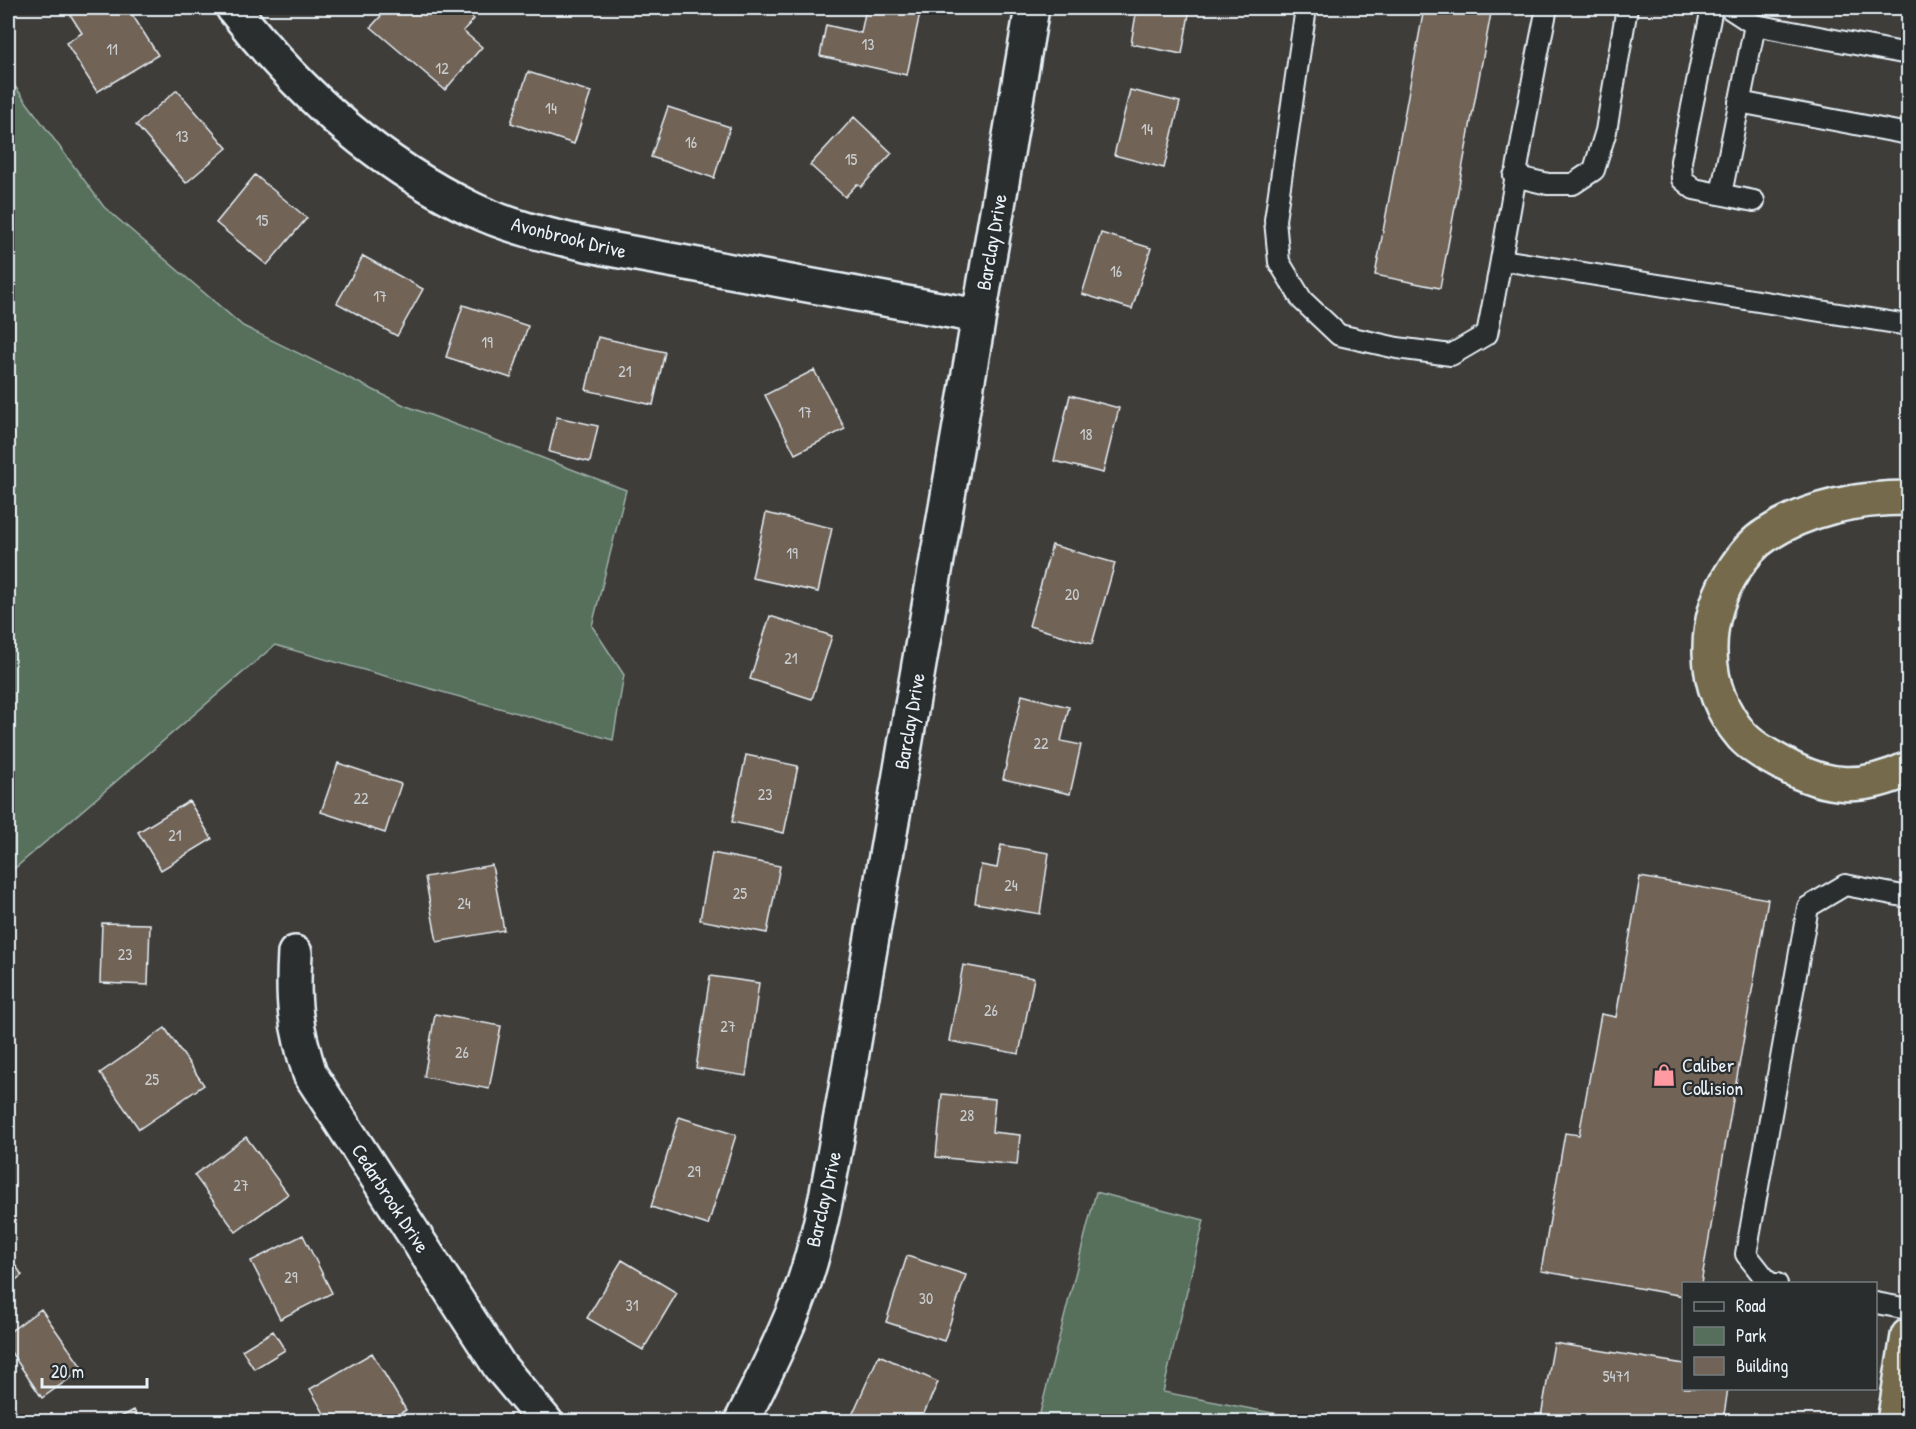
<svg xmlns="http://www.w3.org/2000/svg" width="1916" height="1429" font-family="'Patrick Hand',sans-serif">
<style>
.green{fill:#566f5c;stroke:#9fb0aa;stroke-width:1.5}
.building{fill:#716357;stroke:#e8f1f8;stroke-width:1.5}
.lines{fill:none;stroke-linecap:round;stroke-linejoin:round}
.lane-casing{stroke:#e8f1f8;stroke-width:24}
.street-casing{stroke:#e8f1f8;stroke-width:38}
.highway-casing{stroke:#e8f1f8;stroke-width:38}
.lane{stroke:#2a2d2e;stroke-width:20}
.street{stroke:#2a2d2e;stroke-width:33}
.highway{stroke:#746b4b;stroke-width:33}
.labels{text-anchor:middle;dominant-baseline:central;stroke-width:4.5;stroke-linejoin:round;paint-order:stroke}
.number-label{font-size:16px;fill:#caced0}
.street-label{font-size:20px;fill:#e8f1f8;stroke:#2a2d2e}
.poi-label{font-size:20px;fill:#e8f1f8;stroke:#2a2d2e;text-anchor:start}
</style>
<rect width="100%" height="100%" fill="#3f3d3a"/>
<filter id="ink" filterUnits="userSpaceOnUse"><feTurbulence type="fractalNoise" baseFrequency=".0167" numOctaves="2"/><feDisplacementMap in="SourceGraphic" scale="12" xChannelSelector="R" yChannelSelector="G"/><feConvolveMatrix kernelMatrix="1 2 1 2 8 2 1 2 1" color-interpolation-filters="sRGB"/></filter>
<g filter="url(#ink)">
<path class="green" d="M8,77L104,207L243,326L404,405L626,490L592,626L624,675L613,740L275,645L8,874Z
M1096,1192L1204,1220L1163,1392L1299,1418L1298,1421H1038Z"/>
<path class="building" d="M66,8H128L158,55L97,92L66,43L82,33Z
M388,8H461L474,19L463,31L482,47L445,90L371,27Z
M866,8H921L907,75L820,56L826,25L861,33Z
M1137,8H1190L1182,54L1131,44Z
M1424,8H1492L1440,288L1375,275Z
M528,72L591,92L574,144L511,123Z
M177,90L227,148L186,183L136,125Z
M1130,90L1180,102L1164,168L1114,155Z
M668,107L730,127L714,178L651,157Z
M854,117L892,153L861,187L857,184L845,197L810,165Z
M255,175L307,218L267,265L216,223Z
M1101,233L1151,248L1132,309L1082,294Z
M363,256L423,289L397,336L337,303Z
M463,305L528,326L511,378L446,357Z
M598,337L665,352L653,405L586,390Z
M814,370L845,429L795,454L765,395Z
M1070,395L1119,408L1103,473L1054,461Z
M557,417L598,426L590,462L549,452Z
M766,513L832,528L818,592L752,578Z
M1052,545L1115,563L1092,644L1029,626Z
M770,616L832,636L812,699L750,679Z
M1022,695L1069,707L1061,741L1081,745L1070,794L1003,779Z
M746,755L798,766L784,833L732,822Z
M338,763L401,784L385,833L321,812Z
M189,801L212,839L161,870L138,832Z
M1001,845L1049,853L1040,914L975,903L981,865L997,868Z
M712,853L780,866L767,933L700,920Z
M492,865L504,930L437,942L425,877Z
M1640,877L1768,899L1701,1284H1684V1296L1541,1271L1565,1133L1579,1135L1601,1014L1616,1017Z
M102,923L150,924L148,985L100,983Z
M963,965L1034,978L1019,1054L949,1041Z
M710,976L759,983L746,1076L696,1068Z
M435,1014L501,1026L489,1089L424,1077Z
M165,1028L204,1085L139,1129L100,1073Z
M942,1094L995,1099L992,1132L1020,1135L1017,1165L936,1157Z
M679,1117L736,1135L708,1225L651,1207Z
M246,1137L288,1194L236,1232L194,1175Z
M303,1235L332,1293L280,1319L251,1261Z
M8,1254L22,1275L8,1286Z
M907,1256L966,1275L944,1341L886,1322Z
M622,1260L677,1293L643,1350L587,1318Z
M41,1309L83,1369L42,1398L8,1348V1333Z
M273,1331L285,1350L254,1369L242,1350Z
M1554,1343L1684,1364V1388H1728L1723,1422H1540Z
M372,1353L406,1410L386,1422H329L310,1389Z
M879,1355L938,1382L920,1422H849Z
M134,1410L140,1422H111Z"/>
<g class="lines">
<g class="lane-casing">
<path id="lane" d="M1306,8L1275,220L1279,262L1302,300L1339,335L1397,348L1451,355L1487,334C1509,226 1524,116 1547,8
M1712,8L1681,161L1682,179L1694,189L1754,201
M1729,8L1755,25L1908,54
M1739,102L1908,134
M1514,176L1548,184H1573L1594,170L1606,131L1627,8
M1721,194L1755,25
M1502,260L1908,325
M1777,1284L1768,1282L1746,1254L1808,907L1845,885L1908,897
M1876,1303L1908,1309"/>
</g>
<g class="street-casing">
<path id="street" d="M233,8C298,92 375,162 472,209C513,229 560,238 604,248L978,316
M295,953C292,1002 295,1027 310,1074L500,1367L546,1422
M741,1422C761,1383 780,1345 796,1305C822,1238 832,1164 845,1094L1032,8"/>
</g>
<g class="highway-casing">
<path id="highway" d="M1908,498C1858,498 1809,507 1766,535C1753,543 1743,556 1735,568C1701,620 1700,687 1742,736C1753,748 1770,757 1783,764C1827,789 1863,790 1908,769
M1894,1422L1908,1336"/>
</g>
<use href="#lane" class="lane"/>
<use href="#street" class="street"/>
<use href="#highway" class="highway"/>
</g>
</g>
<defs>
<g id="shop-bare" transform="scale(1.8)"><path d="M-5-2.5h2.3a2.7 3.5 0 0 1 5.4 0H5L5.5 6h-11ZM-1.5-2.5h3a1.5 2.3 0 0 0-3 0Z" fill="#ff9aa2" stroke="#2a2d2e" stroke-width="2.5" paint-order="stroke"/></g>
</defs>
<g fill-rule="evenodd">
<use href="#shop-bare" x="1664" y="1075"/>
</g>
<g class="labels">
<g class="number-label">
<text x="868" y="44">13</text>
<text x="112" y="49">11</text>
<text x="442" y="68">12</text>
<text x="551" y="108">14</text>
<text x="1147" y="129">14</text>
<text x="182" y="136">13</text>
<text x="691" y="142">16</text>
<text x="851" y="159">15</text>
<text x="262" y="220">15</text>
<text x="1116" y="271">16</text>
<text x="380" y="296">17</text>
<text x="487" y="342">19</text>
<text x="625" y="371">21</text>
<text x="805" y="412">17</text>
<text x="1086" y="434">18</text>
<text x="792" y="553">19</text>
<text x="1072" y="594">20</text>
<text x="791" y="658">21</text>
<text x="1041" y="743">22</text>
<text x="765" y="794">23</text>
<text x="361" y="798">22</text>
<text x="175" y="835">21</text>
<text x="1011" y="885">24</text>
<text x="740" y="893">25</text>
<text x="464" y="903">24</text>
<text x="125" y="954">23</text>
<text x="991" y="1010">26</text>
<text x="728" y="1026">27</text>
<text x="462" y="1052">26</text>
<text x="152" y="1079">25</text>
<text x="967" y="1115">28</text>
<text x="694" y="1171">29</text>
<text x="241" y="1185">27</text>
<text x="291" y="1277">29</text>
<text x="926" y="1298">30</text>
<text x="632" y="1305">31</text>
<text x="1616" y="1376">5471</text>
</g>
<g class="street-label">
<text transform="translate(569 237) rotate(14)">Avonbrook Drive</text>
<text transform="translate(991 242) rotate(-80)">Barclay Drive</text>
<text transform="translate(909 721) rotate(-80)">Barclay Drive</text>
<text transform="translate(391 1198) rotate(57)">Cedarbrook Drive</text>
<text transform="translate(823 1199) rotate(-77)">Barclay Drive</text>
</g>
<g class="poi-label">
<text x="1682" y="1064">Caliber<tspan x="1682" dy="23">Collision</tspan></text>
</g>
</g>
<rect width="1916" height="1429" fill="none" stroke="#2a2d2e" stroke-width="30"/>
<rect x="15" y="15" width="1886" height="1399" fill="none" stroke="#e8f1f8" stroke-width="2" filter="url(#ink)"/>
<rect x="1682" y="1282" width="195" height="108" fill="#2a2d2e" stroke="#767b7f" stroke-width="1.5"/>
<rect x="1694" y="1302" width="30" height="9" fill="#2a2d2e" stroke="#767b7f" stroke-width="1.5"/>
<text x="1736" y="1312" font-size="18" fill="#e8f1f8">Road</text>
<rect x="1694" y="1327" width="30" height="18" fill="#566f5c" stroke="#767b7f" stroke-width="1.5"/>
<text x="1736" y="1342" font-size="18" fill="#e8f1f8">Park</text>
<rect x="1694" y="1357" width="30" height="18" fill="#716357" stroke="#767b7f" stroke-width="1.5"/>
<text x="1736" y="1372" font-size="18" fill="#e8f1f8">Building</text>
<path d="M42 1378v9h105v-9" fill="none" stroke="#e8f1f8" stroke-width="3"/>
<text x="51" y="1378" font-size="18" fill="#e8f1f8" stroke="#2a2d2e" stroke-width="4.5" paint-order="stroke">20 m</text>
</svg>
